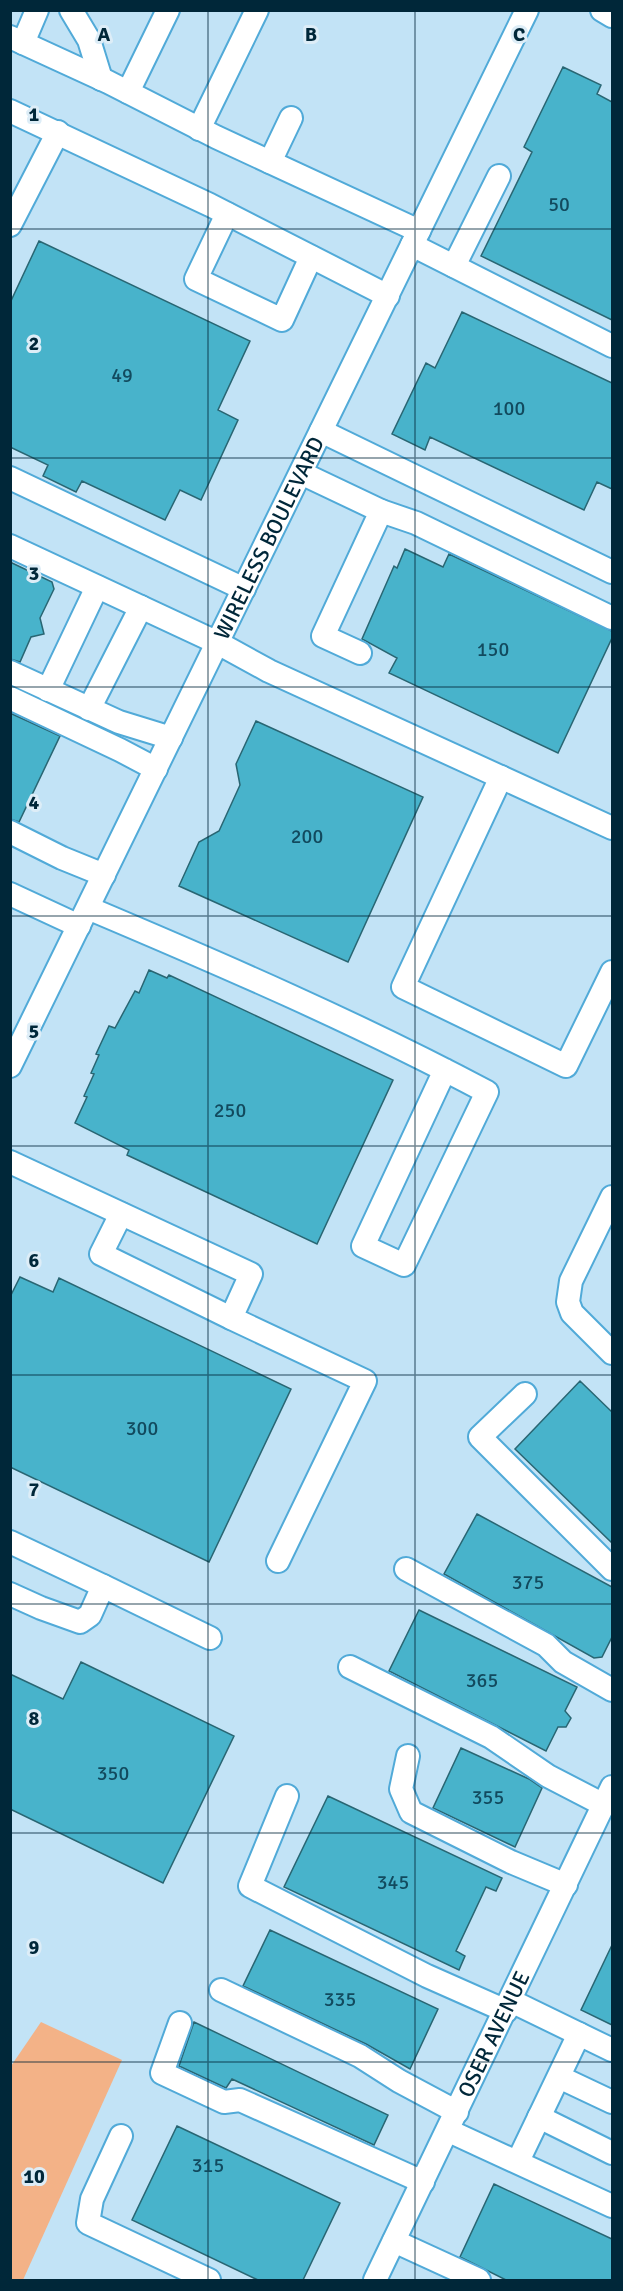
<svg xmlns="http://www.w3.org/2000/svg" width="623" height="2291" font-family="Signika,sans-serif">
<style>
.green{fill:#f3b287}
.building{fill:#48b3cb;stroke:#296673;stroke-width:1.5}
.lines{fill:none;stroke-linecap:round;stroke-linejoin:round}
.minor-casing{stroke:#51aad8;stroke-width:26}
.minor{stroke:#fff;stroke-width:22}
.grid{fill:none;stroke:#002739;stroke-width:1.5;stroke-opacity:0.55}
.labels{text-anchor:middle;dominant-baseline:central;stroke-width:6;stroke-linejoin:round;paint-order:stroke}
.number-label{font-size:20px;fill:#124a5e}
.street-label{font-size:22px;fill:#002739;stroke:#ddedf7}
.grid-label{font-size:20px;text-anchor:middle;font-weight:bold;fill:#002739;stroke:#ddedf7;stroke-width:6;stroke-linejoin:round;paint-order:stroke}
</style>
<rect width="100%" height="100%" fill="#c2e3f6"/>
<path class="green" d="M41,2022L122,2060L23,2280H11V2066Z"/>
<path class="building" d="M563,67L601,85L597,94L612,102V320L481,256L532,152L524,147Z
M39,241L250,341L218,410L238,420L201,500L180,490L165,520L82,481L76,492L43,476L48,465L10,447V303Z
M462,312L612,383V489L597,482L584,510L430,437L425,450L392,434L426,363L435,368Z
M405,549L443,567L449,554L612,631V638L558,753L389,673L397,658L362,639L394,566L397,568Z
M10,562L52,582L54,589L40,618L44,634L31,637L20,662L10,659Z
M10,713L60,736L19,822L10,819Z
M256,721L423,797L348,962L179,886L199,842L219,831L240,785L236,764Z
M149,970L167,978L169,975L393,1080L317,1244L127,1155L129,1150L75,1123L87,1097L84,1096L94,1074L91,1073L99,1055L96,1054L109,1026L115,1028L135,991L139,993Z
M20,1277L53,1292L59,1278L291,1389L209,1562L10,1467V1297Z
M580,1381L612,1412V1543L515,1449Z
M477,1514L612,1587V1637L602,1657L594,1658L444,1574Z
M419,1610L577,1687L565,1711L571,1718L566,1727H558L546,1751L389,1671Z
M81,1662L234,1736L163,1883L10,1809V1674L63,1699Z
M461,1748L529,1779L542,1788L515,1847L433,1808Z
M328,1796L502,1878L496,1891L486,1887L456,1951L465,1956L459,1970L284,1887Z
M270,1930L438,2009L410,2069L366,2044L243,1986Z
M612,1945V2025L581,2010Z
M194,2022L388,2115L374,2145L232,2079L226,2088L179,2066Z
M177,2126L340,2203L303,2280H258L132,2220Z
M494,2184L612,2239V2280H506L460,2257Z"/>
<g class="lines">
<g class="minor-casing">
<g id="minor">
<path d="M71,10L89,40L101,79"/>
<path d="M602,10L612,16"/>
<path d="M10,37L108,82L216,137L419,231"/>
<path d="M23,43L37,10"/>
<path d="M128,92L168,10"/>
<path d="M10,111L210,205L388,296"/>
<path d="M199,129L257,10"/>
<path d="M270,162L291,118"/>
<path d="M227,214L196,279L282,320L311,257"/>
<path d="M10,225L58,132"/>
<path d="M412,245L612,346"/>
<path d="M454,266L499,176"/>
<path d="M321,431L612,572"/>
<path d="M301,473L381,511L323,636L360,653"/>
<path d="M10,478L244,589"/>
<path d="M381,511L416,523L612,618"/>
<path d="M10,546L218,643L269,671L612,828"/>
<path d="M10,672L119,722L171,738"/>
<path d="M48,690L97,587"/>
<path d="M10,698L120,750L156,769"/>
<path d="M89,709L141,607"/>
<path d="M501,777L403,987L566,1066L612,972"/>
<path d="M10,832L62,858L104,875"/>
<path d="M10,894L79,926"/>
<path d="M88,908C223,965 357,1023 487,1092L404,1265L363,1246L445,1070"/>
<path id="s1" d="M10,1066L527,10"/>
<path d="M10,1162L251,1274L231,1318L365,1381L278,1561"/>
<path d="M612,1197L571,1281L568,1302L572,1313L612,1353"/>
<path d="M121,1214L101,1254L231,1318"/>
<path d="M525,1394L480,1437L612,1569"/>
<path d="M10,1542L103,1586L90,1615L80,1622L41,1608L10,1594"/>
<path d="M406,1569L546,1645L563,1662L612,1690"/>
<path d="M103,1586L210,1638"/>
<path d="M350,1667L491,1737L548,1776L604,1805"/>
<path d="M408,1756L401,1789L411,1812L511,1862L566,1885"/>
<path d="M287,1796L250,1886L427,1976L506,2011"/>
<path d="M221,1990L360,2056L399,2081L457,2112"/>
<path d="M511,2001L612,2050"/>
<path d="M180,2023L162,2073L224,2102L240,2100L423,2182"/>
<path d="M559,2077L612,2102"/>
<path d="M539,2117L612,2153"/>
<path d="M449,2131L612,2206"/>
<path d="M121,2136L92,2199L88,2223L209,2280"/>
<path d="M518,2161L579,2034"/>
<path d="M394,2241L479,2280"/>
<path id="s2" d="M375,2280L612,1787"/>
</g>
</g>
<use href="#minor" class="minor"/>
</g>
<path class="grid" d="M208,10V2280M415,10V2280M10,229H612M10,458H612M10,687H612M10,916H612M10,1146H612M10,1375H612M10,1604H612M10,1833H612M10,2062H612"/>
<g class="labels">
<g class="number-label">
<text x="559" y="204">50</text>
<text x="122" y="375">49</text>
<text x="509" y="408">100</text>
<text x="493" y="649">150</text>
<text x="307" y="836">200</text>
<text x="230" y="1110">250</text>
<text x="142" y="1428">300</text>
<text x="528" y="1582">375</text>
<text x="482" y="1680">365</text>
<text x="113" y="1773">350</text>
<text x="488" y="1797">355</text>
<text x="393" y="1882">345</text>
<text x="340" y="1999">335</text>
<text x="208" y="2165">315</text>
</g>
<g class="street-label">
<text stroke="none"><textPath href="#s1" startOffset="588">WIRELESS BOULEVARD</textPath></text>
<text stroke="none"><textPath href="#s2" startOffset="273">OSER AVENUE</textPath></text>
</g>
</g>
<g class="grid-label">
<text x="104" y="41">A</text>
<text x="311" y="41">B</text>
<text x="519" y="41">C</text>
<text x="34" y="121">1</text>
<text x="34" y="350">2</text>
<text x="34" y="580">3</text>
<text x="34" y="809">4</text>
<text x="34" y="1038">5</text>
<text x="34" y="1267">6</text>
<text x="34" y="1496">7</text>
<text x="34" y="1725">8</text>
<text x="34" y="1954">9</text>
<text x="34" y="2183">10</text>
</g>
<rect width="623" height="2291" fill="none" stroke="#002739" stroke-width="24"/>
</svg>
